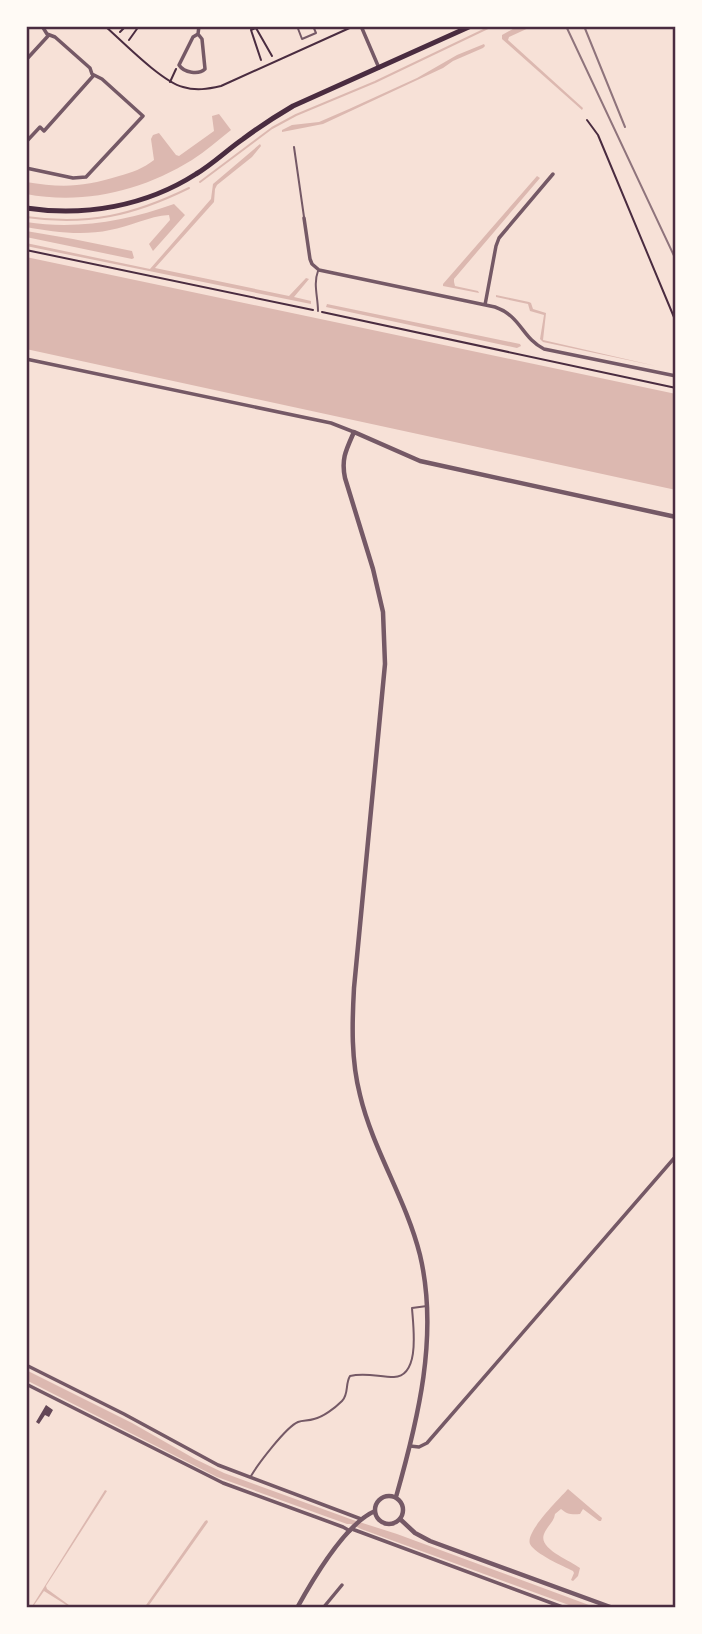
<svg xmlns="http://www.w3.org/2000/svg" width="702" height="1634" font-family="'PT Sans',sans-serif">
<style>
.water{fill:#dcb8b0}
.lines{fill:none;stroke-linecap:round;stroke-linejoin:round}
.stream{stroke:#dcb8b0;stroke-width:2}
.building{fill:#644757}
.path{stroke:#4a2c40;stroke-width:2}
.service{stroke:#755966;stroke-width:2}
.minor{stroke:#755966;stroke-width:3.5}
.tertiary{stroke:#755966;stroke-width:4.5}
.secondary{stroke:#4a2c40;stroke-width:5}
.rail{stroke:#8f747c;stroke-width:2}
.neatline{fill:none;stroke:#4a2c40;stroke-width:2.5}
</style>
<rect width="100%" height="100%" fill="#f7e1d7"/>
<path class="water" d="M518,26H533L509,37L508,40L583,108L582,110L502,39V35Z
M484,44L485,46L483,48L453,61L443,68L323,124L282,132V130L292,125L319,122L349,109L417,78L457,55Z
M219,114L231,130C218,140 206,151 192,160C142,191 84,205 26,194V182C62,188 84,187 119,176C131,173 144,168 154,160L151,139L153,135L159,133L176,155L179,156L214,131L212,116Z
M260,144L261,146L252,157L217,185L215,189L214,202L155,268L289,296L306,278L309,279L294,297L311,301V304L26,246V243L150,269L211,199L213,184Z
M537,176L540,178L454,279V282L455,286L478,291L479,293L443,286V284Z
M174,204L185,215L153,251L149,244L170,220L169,215C149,216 129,227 110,230C83,236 53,232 26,227V222C77,230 126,221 174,204Z
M26,231L73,239L132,251L134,258L132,259L26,237Z
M26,257L676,394V490L26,349Z
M496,295L529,302L531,303L533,309L546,313L543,340L656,366L543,342L540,339L544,315L530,311L528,304L496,297Z
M327,304L520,344L521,346L517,348L326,307Z
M26,1370L132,1423L195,1459L224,1473L353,1520L397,1534L597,1608H577L361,1529L351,1524H347L217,1477L26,1380Z
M568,1489L602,1518L601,1521H599L583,1509L580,1514C571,1515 567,1514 561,1509L555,1514C554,1522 547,1526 544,1534C538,1549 570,1560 580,1568L578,1576L573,1581L571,1580L574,1573L573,1571C563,1566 535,1554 530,1544C525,1532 559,1499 568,1489Z
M105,1490L107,1491L46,1586L47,1589L73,1608H71L44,1591L32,1608H31Z
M207,1520L208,1522L147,1608H144L205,1521Z"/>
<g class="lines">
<path class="stream" d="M200,182L272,128L296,115L375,82L492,26
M26,217C88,226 134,215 189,188"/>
</g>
<path class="building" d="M46,1405L53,1410L49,1417L45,1415L39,1424L36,1422Z"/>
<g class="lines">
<path class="path" d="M105,26C123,42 162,82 183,87C196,91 208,89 221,86L354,26
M120,32L126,26
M129,40L139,26
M261,60L251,30L256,28L272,56
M170,82L176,69
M587,120L598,135L676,322
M26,250L313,310
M322,312L676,388"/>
<path class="service" d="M297,26L302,39L316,33L313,26
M294,147L304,217
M318,311C318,297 313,284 318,271
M251,1476C258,1464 286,1427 298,1422C303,1420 308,1421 314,1419C323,1417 335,1408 342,1401C349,1394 345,1384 350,1376C365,1372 379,1377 394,1377C421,1376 413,1325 412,1308L427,1306"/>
<path class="minor" d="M361,26L379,68
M198,34L202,39L205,69C199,75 184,73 179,65L193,37Z
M198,34L199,26
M26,60L48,36
M26,142L40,127L44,131L94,75
M26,168L73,178L86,177L143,116L102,79L92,74L90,68L55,37L47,34L42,26
M304,218L310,259L312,264L319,270L495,307C521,316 522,338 544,349L676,376
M485,305L496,246L499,238L553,174
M26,359L331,423L354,432
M26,1365L124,1414L218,1465L361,1519
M26,1384L223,1483L343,1527L350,1531
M410,1446L419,1447L427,1443L676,1156
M352,1529L565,1608
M323,1608L342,1585
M413,1608V1607"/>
<path class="tertiary" d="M375 1510a14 14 0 1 1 28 0a14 14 0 1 1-28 0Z
M396,1497C418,1420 439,1335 420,1255C406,1199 373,1150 360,1095C351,1060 352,1024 354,988L385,664L383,612L373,569L345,478C341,459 346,450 354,432L420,461L676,517
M400,1519L415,1533L430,1541L613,1608
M297,1608C313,1579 345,1524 375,1511"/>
<path class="secondary" d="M26,208C85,217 146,206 196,174C213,164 227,150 243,139C259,127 276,116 293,106L471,26"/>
<path class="rail" d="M566,26L676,260
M584,26L625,127"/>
</g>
<rect width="702" height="1634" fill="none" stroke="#fffaf5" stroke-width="56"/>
<rect x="28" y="28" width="646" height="1578" class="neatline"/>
</svg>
